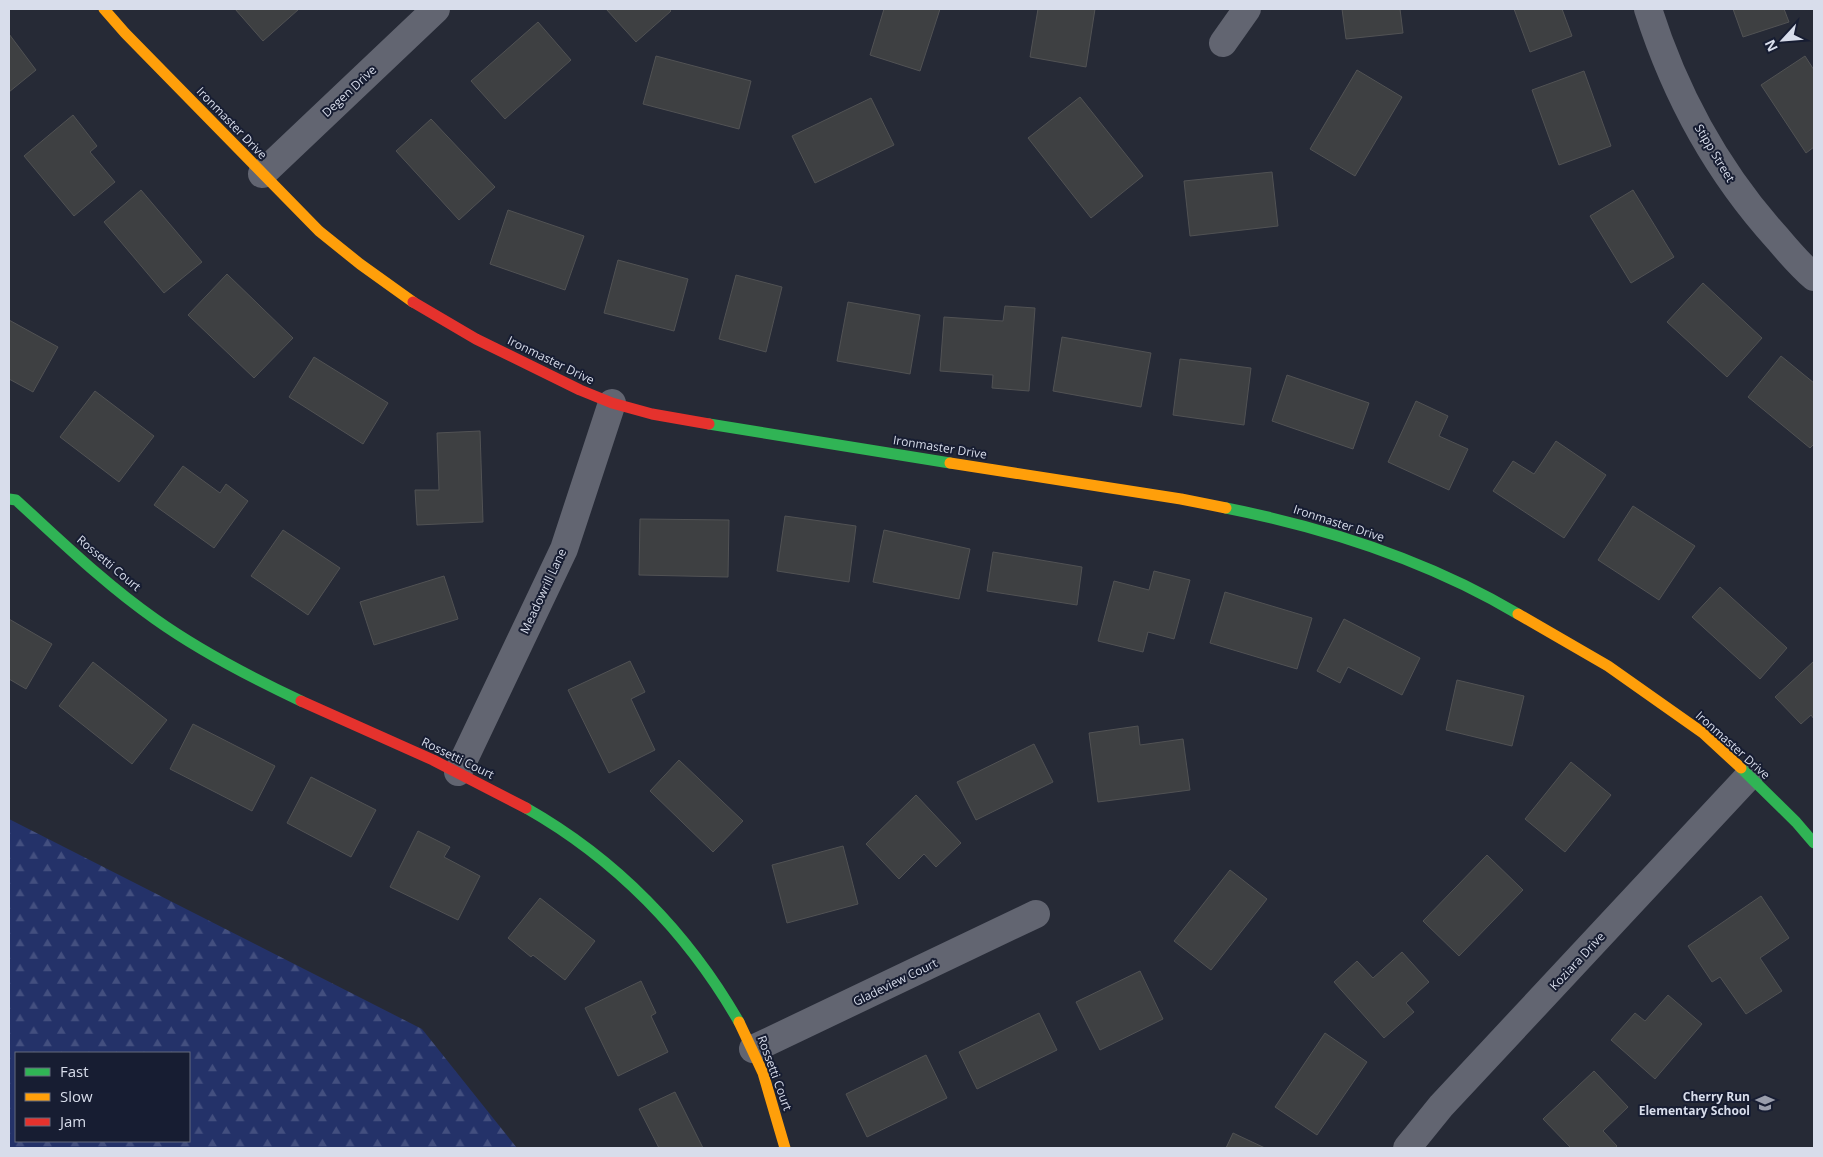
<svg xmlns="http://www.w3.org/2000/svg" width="1823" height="1157" font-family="'Open Sans',sans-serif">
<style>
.forest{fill:url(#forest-firs);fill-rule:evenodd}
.building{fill:#3e4042;stroke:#515254}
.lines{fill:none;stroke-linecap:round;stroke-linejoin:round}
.street{stroke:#626571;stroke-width:28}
.fast{stroke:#30b455;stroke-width:11}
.slow{stroke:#ff9f0a;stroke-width:11}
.jam{stroke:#e5322d;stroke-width:11}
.labels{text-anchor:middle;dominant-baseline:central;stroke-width:4;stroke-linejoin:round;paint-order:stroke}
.street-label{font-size:12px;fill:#d8ddeb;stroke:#171d32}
.poi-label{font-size:12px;font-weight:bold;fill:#d8ddeb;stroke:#171d32;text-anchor:end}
</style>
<defs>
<pattern id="forest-firs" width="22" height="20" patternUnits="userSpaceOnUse" patternTransform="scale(1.25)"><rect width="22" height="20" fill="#243269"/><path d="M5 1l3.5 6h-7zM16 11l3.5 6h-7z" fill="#434f7f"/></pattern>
</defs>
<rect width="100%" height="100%" fill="#262a36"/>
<path class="forest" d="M9,819L422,1029L517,1148H9ZM16,1053H189V1141H16Z"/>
<path class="building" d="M235,9H299L263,41Z
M606,9H669L671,11L636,42Z
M884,9H940L920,71L870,55Z
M1038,9H1095L1086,67L1030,57Z
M1342,9H1400L1403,33L1346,39Z
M1514,9H1562L1572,36L1530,52Z
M1733,9H1784L1789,22L1743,37Z
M538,22L571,60L505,119L471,81Z
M9,34L36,70L9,92Z
M656,56L751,81L739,129L643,104Z
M1805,56L1814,70V147L1806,153L1761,85Z
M1357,70L1402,97L1355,176L1310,149Z
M1584,71L1611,146L1559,165L1532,90Z
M1080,97L1143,176L1091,218L1028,138Z
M871,98L894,145L815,183L792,136Z
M73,115L97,146L90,152L115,182L74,216L24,156Z
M431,119L495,187L459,220L396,151Z
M1272,172L1278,226L1190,236L1184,181Z
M141,190L202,262L164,293L104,222Z
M1633,190L1674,257L1631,283L1590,216Z
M508,210L584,236L565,290L490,264Z
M618,260L688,279L674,331L604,313Z
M227,274L293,338L254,378L188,315Z
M736,275L782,287L766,352L719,339Z
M1703,283L1762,338L1727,377L1667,322Z
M848,302L920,315L910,374L837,361Z
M1005,306L1035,308L1029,391L992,388L993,375L940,371L944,317L1003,321Z
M9,320L58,347L33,392L9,379Z
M1062,337L1151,353L1141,407L1053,391Z
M1781,356L1814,383V444L1810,448L1748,397Z
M314,357L388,403L363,444L289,397Z
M1180,359L1251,368L1244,425L1173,415Z
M1287,375L1369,403L1353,449L1272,421Z
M95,391L154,436L119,482L60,437Z
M1416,401L1448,416L1439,436L1468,449L1449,490L1388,462Z
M480,431L483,522L417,525L415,490H439L437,433Z
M1556,441L1606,475L1564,538L1493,491L1513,461L1534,474Z
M183,466L220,493L226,484L248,501L214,548L154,505Z
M1633,506L1695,546L1659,600L1598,560Z
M785,516L856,526L849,582L777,571Z
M640,519L729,520L728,577L639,575Z
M283,530L340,568L308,615L251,576Z
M884,530L970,549L959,599L873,582Z
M993,552L1082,567L1077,605L987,591Z
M1154,571L1190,580L1174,639L1148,632L1143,652L1098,641L1114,581L1149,590Z
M444,576L458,619L374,645L360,602Z
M1720,587L1787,648L1760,679L1692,617Z
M1225,592L1312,618L1297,669L1210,643Z
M9,619L52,644L26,689L9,679Z
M1344,619L1420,658L1402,695L1348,667L1340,683L1317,671Z
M630,661L645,692L631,699L655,750L609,773L568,690Z
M1814,661V719L1811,715L1801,724L1775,697Z
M93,662L167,720L132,764L59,706Z
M1457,680L1524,696L1512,746L1446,730Z
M193,724L275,766L252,811L170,769Z
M1138,726L1140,745L1183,739L1190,790L1098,802L1089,733Z
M1034,744L1053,782L976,820L957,782Z
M679,760L743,821L713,852L650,791Z
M1571,762L1611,795L1565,852L1525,819Z
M311,777L376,810L351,857L287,823Z
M916,795L961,843L936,867L924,854L899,879L866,844Z
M418,831L450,847L444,857L480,876L458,920L390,887Z
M843,846L858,904L787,923L772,865Z
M1487,855L1523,890L1459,956L1423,921Z
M1230,870L1267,899L1211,970L1174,941Z
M1761,896L1789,938L1760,958L1782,991L1746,1014L1720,977L1712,982L1688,946Z
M540,898L595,941L565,980L533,955L531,957L508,938Z
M1402,952L1429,982L1406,1003L1414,1012L1384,1038L1334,982L1357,961L1373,978Z
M1140,971L1163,1019L1100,1050L1076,1002Z
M641,981L656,1013L651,1016L668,1052L618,1076L585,1008Z
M1668,995L1702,1024L1655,1079L1611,1040L1635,1013L1645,1021Z
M1039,1013L1057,1050L977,1089L959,1052Z
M1325,1033L1367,1062L1317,1135L1275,1107Z
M926,1055L947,1098L867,1137L846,1094Z
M1594,1071L1628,1107L1603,1131L1617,1146L1615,1148H1571L1543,1119Z
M675,1092L703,1148H659L639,1109Z
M1233,1133L1265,1148H1226Z"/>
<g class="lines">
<path class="street" d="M1648,9C1675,94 1718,173 1778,239C1789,252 1801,266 1814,277
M1223,43L1247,9
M262,174L436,9
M458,772L564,549L612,403
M753,1049L1036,914
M1407,1148L1441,1106L1749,776"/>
<path class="fast" d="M709,424L950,463
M9,499L16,500C61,541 105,584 155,619C200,651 250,677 301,701
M1226,508C1327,528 1429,561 1518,614
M1741,768L1796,822L1814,843
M526,808C616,859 688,933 739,1022"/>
<path class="slow" d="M104,9L125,33L319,231L360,264L413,302
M950,463L1181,499L1226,508
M1518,614L1608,666L1703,733L1741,768
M739,1022L763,1073L785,1148"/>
<path class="jam" d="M413,302L476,339L580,390L612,403L652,414L709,424
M301,701L433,760L526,808"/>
</g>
<defs>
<g id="school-bare" transform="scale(1.5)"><path d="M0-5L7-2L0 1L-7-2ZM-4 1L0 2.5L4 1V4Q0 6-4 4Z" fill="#9a9eac" stroke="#171d32" stroke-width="2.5" paint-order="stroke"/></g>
</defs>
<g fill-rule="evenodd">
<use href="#school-bare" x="1765" y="1103"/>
</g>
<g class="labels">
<g class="street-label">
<text transform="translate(349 91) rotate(-43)">Degen Drive</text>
<text transform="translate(232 123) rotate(46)">Ironmaster Drive</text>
<text transform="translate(1715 153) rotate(59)">Stipp Street</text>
<text transform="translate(551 360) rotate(26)">Ironmaster Drive</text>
<text transform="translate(940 447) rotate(9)">Ironmaster Drive</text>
<text transform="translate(1339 523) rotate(18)">Ironmaster Drive</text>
<text transform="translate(109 563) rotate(40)">Rossetti Court</text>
<text transform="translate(543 591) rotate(-65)">Meadowrill Lane</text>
<text transform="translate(1733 745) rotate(42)">Ironmaster Drive</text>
<text transform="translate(458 758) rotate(26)">Rossetti Court</text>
<text transform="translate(1577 961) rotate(-47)">Koziara Drive</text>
<text transform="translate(895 982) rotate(-26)">Gladeview Court</text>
<text transform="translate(775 1073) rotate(70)">Rossetti Court</text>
</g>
<g class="poi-label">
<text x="1750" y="1096">Cherry Run<tspan x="1750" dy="14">Elementary School</tspan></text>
</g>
</g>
<rect width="1823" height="1157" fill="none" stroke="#d8ddeb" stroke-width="20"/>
<rect x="15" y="1052" width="175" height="90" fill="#171d32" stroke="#646a7c"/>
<rect x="25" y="1068" width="25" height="8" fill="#30b455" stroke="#646a7c"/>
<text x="60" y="1077" font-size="15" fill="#d8ddeb">Fast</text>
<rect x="25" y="1093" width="25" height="8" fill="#ff9f0a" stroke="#646a7c"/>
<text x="60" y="1102" font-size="15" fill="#d8ddeb">Slow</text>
<rect x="25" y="1118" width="25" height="8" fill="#e5322d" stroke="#646a7c"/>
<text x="60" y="1127" font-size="15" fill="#d8ddeb">Jam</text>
<g transform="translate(1783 40) rotate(244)" stroke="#171d32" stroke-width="4" paint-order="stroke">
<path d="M0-4L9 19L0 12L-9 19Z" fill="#d8ddeb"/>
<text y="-8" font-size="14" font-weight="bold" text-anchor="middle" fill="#d8ddeb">N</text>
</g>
</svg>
